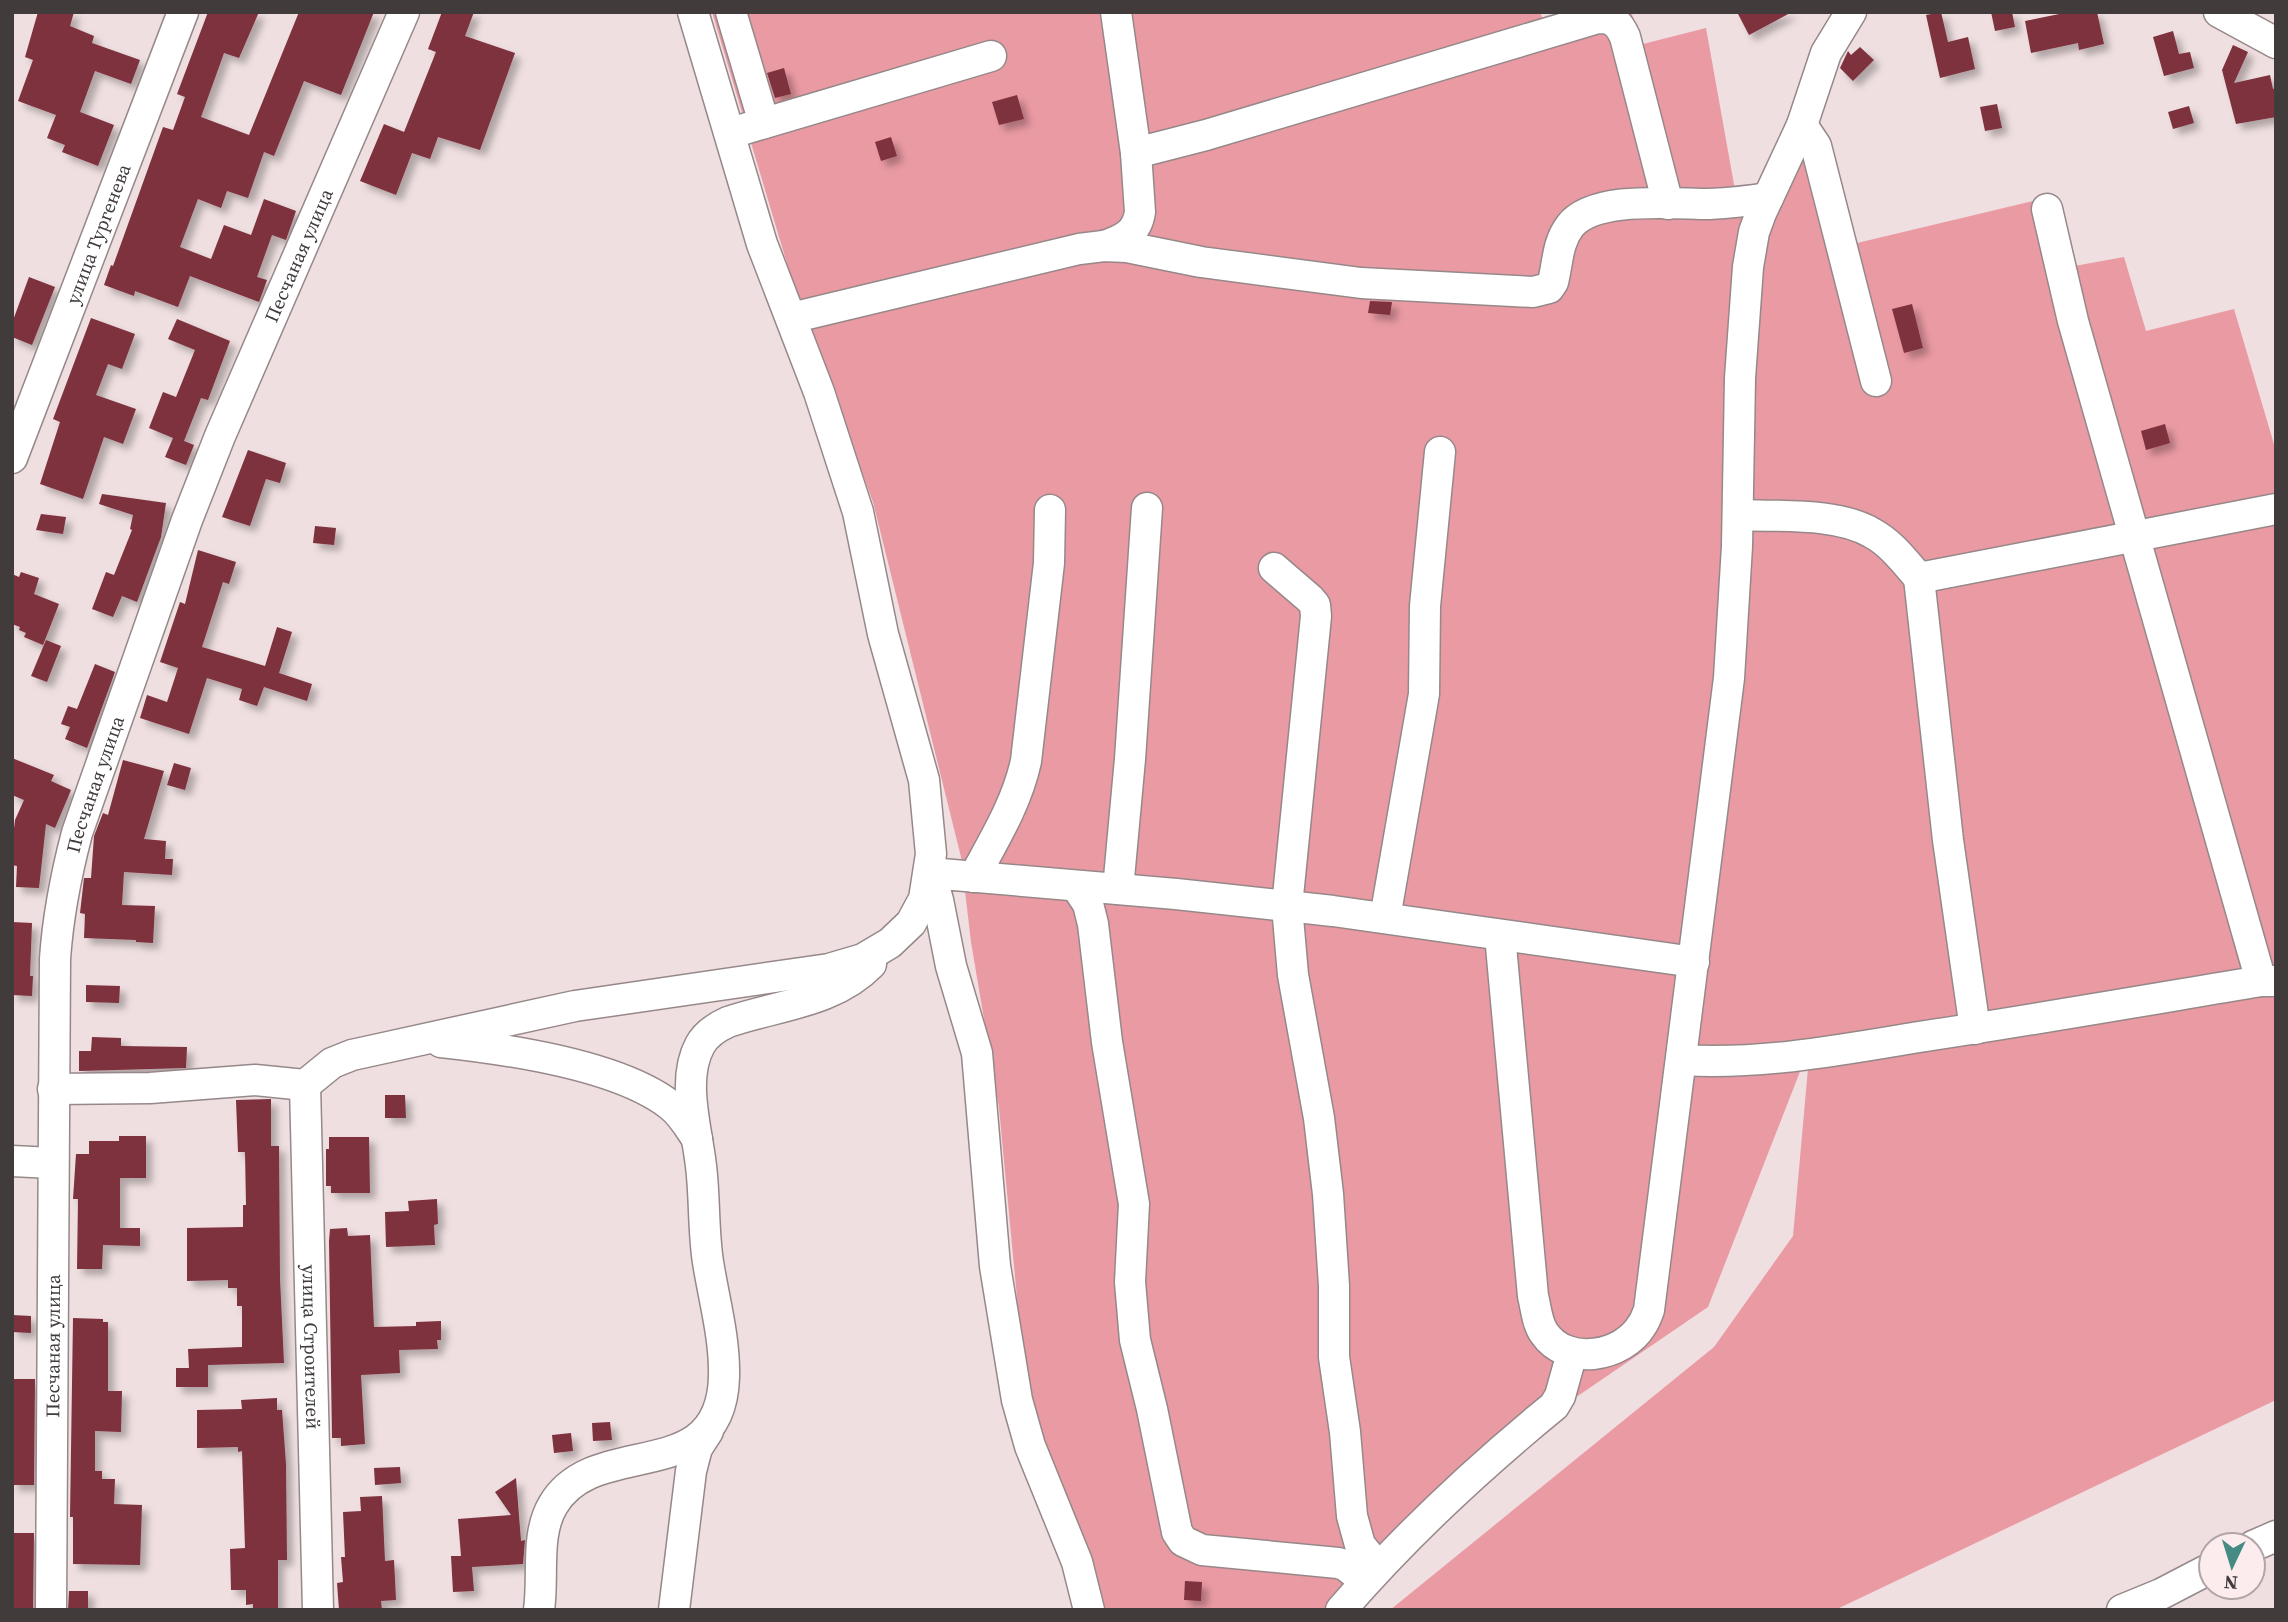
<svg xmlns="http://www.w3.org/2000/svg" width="2288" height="1622" font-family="'Source Serif 4',serif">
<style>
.green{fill:#ea9aa3}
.building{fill:#7e303e;filter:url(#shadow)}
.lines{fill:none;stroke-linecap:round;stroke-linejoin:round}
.minor-casing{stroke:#968889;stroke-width:33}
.minor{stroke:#fff;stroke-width:30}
.labels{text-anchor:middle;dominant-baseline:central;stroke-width:7;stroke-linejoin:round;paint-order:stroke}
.street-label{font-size:19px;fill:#413b3c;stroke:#fcecee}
</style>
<defs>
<filter id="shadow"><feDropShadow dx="6" dy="6" stdDeviation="3.5" flood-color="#0004"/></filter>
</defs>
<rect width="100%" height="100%" fill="#efdfe0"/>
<path class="green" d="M712,12H1540L1543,20L1568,12H1631L1643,44L1706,28L1735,190H1753L1826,137L1853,244L2050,197L2069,267L2124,257L2146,331L2234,309L2276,451V1400L1835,1610H1390L1714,1347L1793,1236L1810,1046L1708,1307L1569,1402L1338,1610H1092L1078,1540L1025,1382L999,1108L971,942L961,857L873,502L797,297Z"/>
<path class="building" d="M38,12H74L70,26L94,36L92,43L140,60L131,84L95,71L80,112L114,125L98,166L62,152L65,145L47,138L56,115L18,101L33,60L25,57Z
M208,12H259L239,58L224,53L201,117L249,135L299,12H374L341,95L304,81L274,156L264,152L248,198L227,191L221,208L198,199L180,247L211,259L224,225L251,235L264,199L296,211L286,240L272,235L257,277L267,280L259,302L190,276L178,307L135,291L134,296L104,285L111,265L113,266L163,127L173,130L185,97L177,94Z
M442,12H474L465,36L515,53L480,150L438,137L430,159L412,153L396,195L360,181L384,124L404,132L436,52L428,49Z
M1737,12H1792L1749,35Z
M1941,12L1948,42L1968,37L1975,69L1940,78L1926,15Z
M1991,12H2012L2015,27L1995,31Z
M2069,12H2097L2104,44L2079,50L2078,43L2031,53L2025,21Z
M2173,31L2179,54L2190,52L2194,68L2164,76L2153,37Z
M2233,45L2248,52L2234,83L2270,75L2273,89L2276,88V117L2236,124L2222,70Z
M1860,47L1874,60L1853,81L1840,68L1848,51L1851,55Z
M784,68L791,94L775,98L767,73Z
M1017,95L1024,119L999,125L992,102Z
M1997,104L2002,128L1985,131L1980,107Z
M2189,106L2194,123L2173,129L2168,112Z
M891,137L897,156L881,161L875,142Z
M29,277L55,287L32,345L12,337V323Z
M1370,301L1392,302L1390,315L1368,313Z
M1912,304L1923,348L1904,353L1892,309Z
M91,318L135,334L122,369L108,364L96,395L136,409L123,444L104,437L83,499L40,484L60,422L53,419Z
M177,319L230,341L208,400L201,398L184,441L194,445L186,465L165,457L173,438L149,428L163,392L176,397L195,350L168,339Z
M2165,424L2170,443L2146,450L2141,431Z
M248,450L286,463L280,483L266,479L250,526L222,517Z
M102,494L166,503L161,537L137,602L122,596L113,617L92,609L106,572L114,575L132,530L130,529L133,515L99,504Z
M41,514L66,517L63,534L36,530Z
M315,526L336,528L334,545L313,543Z
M198,550L236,562L229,584L223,582L202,647L265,666L277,627L292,632L279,673L312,684L307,701L264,687L257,706L239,700L242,689L207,678L189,734L140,718L147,695L167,702L178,668L160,662L180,602L185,604Z
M21,572L39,578L34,594L59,604L43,645L24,637L26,633L19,630L20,627L12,624V574L19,577Z
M46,640L61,646L47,682L31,676Z
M95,664L115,672L87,748L65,739L70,727L61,724L68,706L77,709Z
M12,758L54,775L51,781L71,790L55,828L46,824L39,888L16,887L17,866L12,865V845L15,820L24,800L12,795Z
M123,760L164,771L144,839L166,841L165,859H173L172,875L124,872L122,905L155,906L153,943L136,942V940L84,938L85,914L80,913L84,878H91L94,836L103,813L108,815Z
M174,763L191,768L185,790L167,785Z
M12,922L32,923L30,976H33L32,996L12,995Z
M86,985L120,986L119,1003L86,1002Z
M92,1037L121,1038V1046L187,1047L186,1068L79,1071V1051H91Z
M385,1095H405L406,1118H385Z
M271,1099V1146H279L280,1279L284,1363L208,1365V1387H176V1368H189L188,1349L242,1347V1306H237V1288H228V1280L187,1281V1228L243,1227V1205H246L245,1152H238L236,1100Z
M119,1136H146V1178H120V1228H140V1246L103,1245L102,1269H77L78,1199H73L76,1154H89V1141H119Z
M329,1137H369L370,1193H331V1186H326V1149H329Z
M437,1199L438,1224L434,1225L435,1245L386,1247L385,1212L409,1211L408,1201Z
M347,1228L348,1236L370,1235L374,1327L416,1326V1322L441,1321V1340H437L438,1349L399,1350L400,1373L361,1375L365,1444L341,1446V1438H332L329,1241L330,1229Z
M12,1315L31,1316V1333L12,1332Z
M73,1318L103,1319V1322H108V1391H122L121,1432L95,1431V1471H102V1479H115L114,1504L142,1505L140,1565L73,1564V1517H70Z
M12,1379H35L34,1485H12Z
M277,1398V1410H282L286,1464L287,1560H278V1610H253V1604L246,1605V1590H231L230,1549L245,1548L242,1451L238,1452V1447L197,1448V1410L242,1409L241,1400Z
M610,1422L612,1440L593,1441L592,1423Z
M571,1433L573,1451L554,1453L552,1435Z
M400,1467L401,1483L375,1485L374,1468Z
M516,1478L521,1541L525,1540L523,1564L472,1567L474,1591L453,1592L451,1556H461L458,1519L511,1515L495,1492Z
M382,1496L385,1561L394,1560L396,1600L381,1601L382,1610H339L337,1583L343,1582L341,1557H345L343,1512L361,1511L360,1497Z
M12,1533H34L33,1610H12Z
M1185,1581L1202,1582L1201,1601L1184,1600Z
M69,1591H88V1610H68Z"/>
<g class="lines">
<g class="minor-casing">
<g id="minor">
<path d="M731,12L764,123"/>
<path d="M2219,12L2276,43"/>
<path d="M1802,125L1816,146L1876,381"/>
<path d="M731,133L991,56"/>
<path d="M1136,153L1206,135L1598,18C1613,18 1619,23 1625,37L1668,204"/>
<path d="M2047,209L2073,321L2261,981"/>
<path d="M1104,246C1123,240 1137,233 1140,212L1136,153L1116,12"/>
<path d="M791,318L1079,249L1104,246L1127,247L1201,262L1361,283L1533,292L1549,288L1553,282C1558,263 1557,243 1570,226C1594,195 1674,204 1709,204C1729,203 1749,201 1768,198"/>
<path id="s1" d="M12,458L183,12"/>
<path d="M1739,515C1779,517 1837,512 1872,533C1891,543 1905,562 1919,578L2276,509"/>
<path d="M1274,568L1310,599L1315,605L1316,616L1287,906L1293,975L1319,1118L1328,1194L1334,1286V1357L1345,1432L1352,1516L1360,1545L1378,1567"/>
<path d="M1919,578L1948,840L1975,1029"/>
<path d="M974,877C994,840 1017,803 1026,761L1049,563L1050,510"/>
<path d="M1076,886L1088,904L1093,924L1107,1042L1134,1204L1130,1282L1135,1340L1152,1409L1177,1532L1183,1541L1202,1550L1338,1563L1345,1565L1365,1581"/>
<path d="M1118,889L1130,759L1147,508"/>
<path d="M1385,918L1424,694L1425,606L1440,452"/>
<path d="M1500,935L1533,1296C1536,1308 1537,1323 1544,1333C1567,1367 1623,1357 1642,1325C1645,1321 1647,1315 1649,1310L1729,678L1737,546L1740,378L1748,267L1754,232L1761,213L1802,125L1826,53L1851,12"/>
<path d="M441,1042C506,1049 618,1065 670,1105C682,1114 689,1127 697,1139"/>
<path d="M1682,1060C1761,1065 1841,1050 1919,1037C2033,1020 2147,1000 2261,981H2276"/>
<path id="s2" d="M305,1085L318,1610"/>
<path d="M53,1089L150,1088L255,1080L305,1085L332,1063L352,1055L575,1006L829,969L863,959L890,943L911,923L924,899L931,854L924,780L883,634L858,512L819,392L762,244L693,12"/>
<path d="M12,1161L52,1163"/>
<path d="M2253,1546L2276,1536"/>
<path id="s3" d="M51,1610L55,959C58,915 66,875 77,833L187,520L220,436L404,12"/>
<path d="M539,1610C544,1576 535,1535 553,1505C595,1433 721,1490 724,1377C725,1338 714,1300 708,1262C703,1230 705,1198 701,1166C697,1129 681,1080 700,1045C706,1034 717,1027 728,1022C777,1005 833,1003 871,964"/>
<path d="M674,1610L691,1471L697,1448L708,1431"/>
<path d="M1089,1610L1077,1562L1030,1446L1017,1400L995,1266L977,1053L951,966L938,900L930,873L1176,894L1333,911L1694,962"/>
<path d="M1341,1610C1405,1536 1478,1468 1554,1406L1560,1396L1572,1353"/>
<path d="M2122,1610L2161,1594L2211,1568"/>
</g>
</g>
<use href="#minor" class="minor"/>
</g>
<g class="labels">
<g class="street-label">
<text stroke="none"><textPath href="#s1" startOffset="240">улица Тургенева</textPath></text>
<text stroke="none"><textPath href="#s3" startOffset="1398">Песчаная улица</textPath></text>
<text stroke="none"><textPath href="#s3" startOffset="831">Песчаная улица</textPath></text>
<text stroke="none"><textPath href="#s3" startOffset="264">Песчаная улица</textPath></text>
<text stroke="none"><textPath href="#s2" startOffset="262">улица Строителей</textPath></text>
</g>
</g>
<rect width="2288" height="1622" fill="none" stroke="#413b3c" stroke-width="28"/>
<g transform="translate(2232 1566) rotate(184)"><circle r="33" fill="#fcecee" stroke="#b1a5a7" stroke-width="2"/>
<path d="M0-5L12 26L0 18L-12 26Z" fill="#458b83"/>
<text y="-10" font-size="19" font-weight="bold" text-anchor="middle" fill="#413b3c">N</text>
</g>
</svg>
